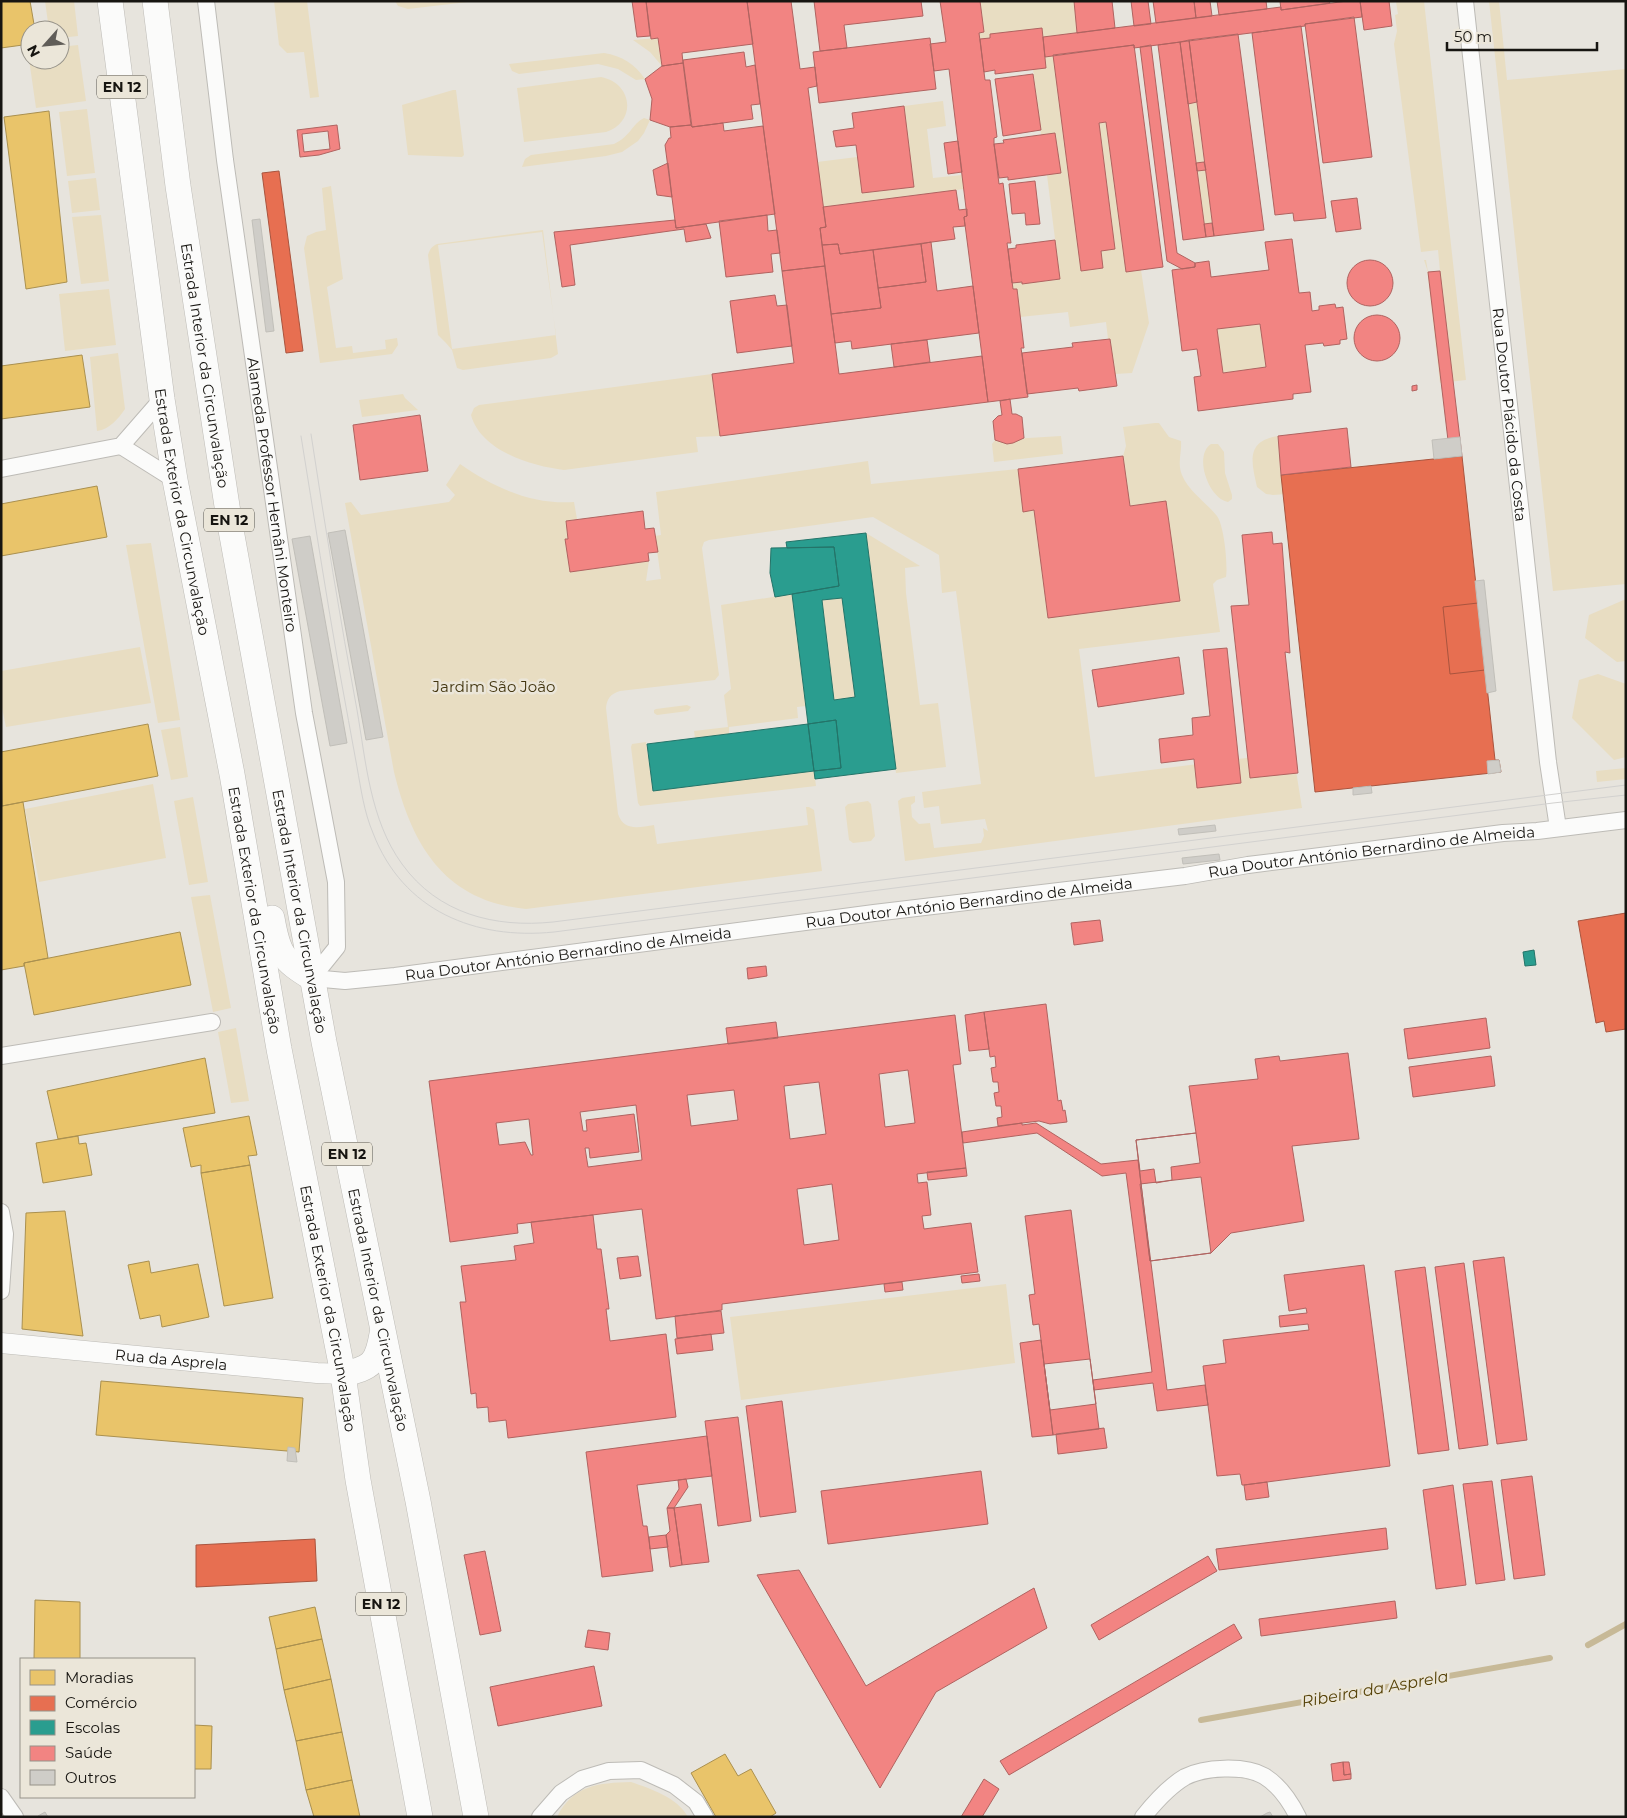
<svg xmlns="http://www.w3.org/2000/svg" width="1627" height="1818" font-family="Montserrat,sans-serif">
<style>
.green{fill:#e8ddc2;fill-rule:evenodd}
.homes{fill:#e9c46a;stroke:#aa904f}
.shops{fill:#e76f51;stroke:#a9543e}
.schools{fill:#2a9d8f;stroke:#247469;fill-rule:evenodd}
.health{fill:#f28482;stroke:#b06360;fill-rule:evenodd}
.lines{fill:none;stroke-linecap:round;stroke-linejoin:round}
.stream{stroke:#c7b997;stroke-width:6}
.building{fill:#cfcdc8;stroke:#c1bfb9}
.minor-casing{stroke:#bdbbb6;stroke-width:18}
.tertiary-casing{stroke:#bdbbb6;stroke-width:21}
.primary-casing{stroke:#bdbbb6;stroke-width:26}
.minor{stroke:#fbfbfa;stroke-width:16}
.tertiary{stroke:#fbfbfa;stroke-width:20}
.primary{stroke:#fbfbfa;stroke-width:25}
.tram{stroke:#d2d1cf;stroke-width:1}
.labels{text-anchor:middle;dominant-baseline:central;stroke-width:5;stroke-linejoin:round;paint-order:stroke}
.shield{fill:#ebe6d9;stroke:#57544d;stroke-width:1}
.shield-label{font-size:14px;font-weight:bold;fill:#171511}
.street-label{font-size:15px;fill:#171511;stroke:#ebe6d9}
.park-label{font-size:15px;fill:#433610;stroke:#ebe6d9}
.water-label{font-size:16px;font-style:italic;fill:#574309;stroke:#ebe6d9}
</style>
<rect width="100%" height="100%" fill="#e7e4dd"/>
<path class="green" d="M45,1H74L78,36L60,38V30H49Z
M274,1H307L319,97L310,98L304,52L287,53L279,45Z
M395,1H476L408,9L398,6Z
M980,1H1074L1077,33L1043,37L980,39L979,33L984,32Z
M1389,1H1424L1466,380L1440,383L1427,269L1424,260H1426L1428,272L1440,271L1438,250L1421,252L1394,44L1397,31L1395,15L1398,14L1396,2L1389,3Z
M1489,1H1499L1507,80L1626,69V584L1553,591Z
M658,38L662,66L650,52L633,40Z
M78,45L86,101L36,108L28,52L30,51V60H60V47Z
M604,53C622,56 635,64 645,79L636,80L618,69L598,64L519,74L512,71L509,64Z
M1053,55L1081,271L1103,268L1101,251L1115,248L1099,123L1106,122L1126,272L1141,270L1149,323L1132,373L1115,374L1110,339H1108L1106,322L1070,327L1068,312L1020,317L1017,289H1013L1012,283L1022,282V284L1060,279L1047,175L1061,173L1055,133L1041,135L1033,69L1046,68L1045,57Z
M601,77C633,83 637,122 606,132L524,142L517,88Z
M453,90H456L464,155L462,157L408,155L402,105Z
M943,101L946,126L927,129L933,178L962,175L964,189L823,207L817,162L857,157L862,193L914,187L904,106Z
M1197,102L1204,162L1196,163L1188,104Z
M87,109L95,173L67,176L59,112Z
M644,118L650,120L644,133L638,141L622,152L606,156L522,167L525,159L531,155L614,144C630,137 632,124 644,118Z
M1206,170L1212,223L1204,224L1197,171Z
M96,178L100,210L72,213L68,181Z
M331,186L343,279L327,287L336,348L352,346L353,353L386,349L385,340L397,338L398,345L392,354L320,363L304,248L307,236L316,232L326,230L322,188Z
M101,215L109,281L81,284L72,217Z
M543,230L558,354L551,358L463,370L457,368L452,350L446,343L438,335L428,255C430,249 431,247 437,244ZM542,232L556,335L452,349L438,245Z
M109,289L116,345L65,351L59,294Z
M1260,324L1266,367L1223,373L1217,329Z
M118,353L125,409C118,419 110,429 97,431L90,357Z
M712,374L720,436L696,437L698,452L564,470C531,466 481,451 471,415L474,408L479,405Z
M403,394L405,398L418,410L362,417L359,400Z
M1155,423H1159L1169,437L1181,441C1182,452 1177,463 1182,475C1189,492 1206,502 1217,516C1224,525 1228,565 1226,577L1217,580L1213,584L1220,632L1079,649L1095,777L1293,752L1302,808L905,861L898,801L902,798L915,796V802L911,805L912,817L919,824L930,823L934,848L981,843L984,836L983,828L988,831L985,819L941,824L939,806L924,808L922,792L981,784L956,591L942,593L939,555L873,517L709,540L704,542L702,548L719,675L715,680L620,691C610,694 607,699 606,708L618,814C624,832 640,827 654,825L657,844L808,825L806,807H809L814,810L822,871L526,909C444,901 412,845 394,772L345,503L351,502L361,515L449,502L455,495L446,485L460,464C494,488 533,505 574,502L577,519L566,521L568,539L565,540L570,572L649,561L646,581L661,579L655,536L661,535L656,492L868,461L871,484L1018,469L1023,511L1034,510L1048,618L1179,601L1166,502L1130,506L1123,456L1126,446L1123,427Z
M1061,436L1063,454L994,462L992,444L995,440Z
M1278,436L1281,475L1462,456L1315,492L1273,495L1266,494L1257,487C1251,461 1246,441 1278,436Z
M1211,444H1218L1224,452L1225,473L1232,495V499L1228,502C1209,499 1193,456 1211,444Z
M866,533L920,566L905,568L906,593L920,705L938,703L946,767L896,773Z
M151,543L180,720L158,723L126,545Z
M792,594L806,706L797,707L798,718L729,727V734L695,738L694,731L728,727L724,695L731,689L721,605Z
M842,598L855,697L834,700L822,600Z
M1626,599V661L1617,662L1585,638L1589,615Z
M140,647L151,703L6,727L1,703V671Z
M1598,674L1626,684V757L1614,760L1572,718L1579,680Z
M687,705L691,707L688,711L657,715L654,713V710L656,709Z
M180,727L188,777L171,780L161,730Z
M646,742L653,791L814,771L816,786L640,806L638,803L631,747L632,744Z
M1626,768V779L1597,782L1596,771Z
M153,784L166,858L39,882L25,809Z
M193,797L208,882L189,885L174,801Z
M868,801L871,804L875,836L871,841L853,843L849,840L845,807L848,804Z
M210,895L231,1008L213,1012L191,897Z
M236,1028L249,1101L231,1103L218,1032Z
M1006,1284L1015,1363L741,1400L730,1317Z
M631,1782C651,1789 677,1797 688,1817H557C573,1785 598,1783 631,1782Z"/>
<path class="homes" d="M1,1H30L35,30H30V44L1,48Z
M49,111L67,282L26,289L4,117Z
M82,355L90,407L1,419V366Z
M97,486L107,537L1,556V504Z
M1387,521L1396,612L1403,611L1415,723L1420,722L1425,769L1325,779L1320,732L1367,728L1345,525Z
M148,724L158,776L2,806L1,752Z
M23,802L48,958L24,963V966L1,970V803L2,806Z
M180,932L191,985L34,1015L24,963Z
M205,1058L215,1113L58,1139L47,1091Z
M249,1116L257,1155L248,1156L250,1165L201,1173V1165L191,1167L183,1128Z
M78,1136L79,1144L86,1143L92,1175L43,1183L36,1143Z
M250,1165L273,1298L224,1306L201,1173Z
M65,1211L83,1336L22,1329L26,1213Z
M149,1261L151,1273L198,1264L209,1317L162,1327L160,1315L140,1319L128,1265Z
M101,1381L303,1398L299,1452L96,1435Z
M35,1600L80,1602V1659H34Z
M315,1607L322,1639L276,1649L269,1617Z
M322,1639L331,1679L284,1690L276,1649Z
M331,1679L342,1732L296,1741L284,1690Z
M194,1725L212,1726L211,1769H194Z
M342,1732L352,1780L306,1790L296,1741Z
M725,1754L738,1776L751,1769L776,1813L770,1817H716L691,1773Z
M352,1780L360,1817H314L306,1790Z"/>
<path class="shops" d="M279,171L303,351L286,353L262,173Z
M1462,456L1495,760H1499L1501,772L1315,792L1281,475Z
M1478,603L1485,670L1450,674L1443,607Z
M1626,913V1029L1606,1032L1604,1021L1596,1023L1578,921Z
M315,1539L317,1581L196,1587V1545Z"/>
<path class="schools" d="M866,533L896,769L815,779L814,771L841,768L836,720L808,724L792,594L839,586L834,547L787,548L786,542ZM842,598L855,697L834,700L822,600Z
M834,547L839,586L775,597L770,573L771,548Z
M836,720L841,768L814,771L808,724Z
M808,724L814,771L653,791L647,744Z
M1534,950L1536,965L1525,966L1523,952Z"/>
<path class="health" d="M632,1H646L650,36L637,37Z
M646,1H747L753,44L682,53L683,63L662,66L658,38L651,39Z
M747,1H791L800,69L815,67L817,86L808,88L826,227L820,228L825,266L782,271Z
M814,1H921L923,16L844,25L847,48L820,51Z
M940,1H980L984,32L979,33L985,80H990L997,137L994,138V144L999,184L1003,183L1011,243H1007L1013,289H1017L1024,348H1021L1028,397L988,402L964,217L967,216L949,69L934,71L930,44L946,42Z
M1074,1H1112L1115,28L1077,33Z
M1131,1H1148L1151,24L1134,26Z
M1153,1H1194L1196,18L1156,23Z
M1194,1H1210L1212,16L1196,18Z
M1217,1H1266L1267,9L1219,15Z
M1280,1H1329L1330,3L1281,10Z
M1347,1H1360L1362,17L1305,24V26L1134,48V45L1045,57L1043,37L1281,7V10Z
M1360,1H1389L1392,26L1364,30Z
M1354,17L1372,157L1323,163L1305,24Z
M1301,26L1326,218L1294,221L1293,213L1275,215L1252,33Z
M1042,28L1046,68L995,74V70L984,72L980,39L990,38V34Z
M1238,34L1264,230L1214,236L1189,40Z
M930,38L936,89L819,103L813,52Z
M1189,40L1197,102L1188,104L1180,42Z
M1180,42L1206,237L1183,240L1158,45Z
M1134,45L1163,267L1126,272L1106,122L1099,123L1115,249L1101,251L1103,268L1081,271L1053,55Z
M1151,45L1177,253L1195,263V267L1182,269L1167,261L1140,47Z
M744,52L746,67L755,65L760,104L751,105L753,119L692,127L683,60Z
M683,63L691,125L670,127L650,120L652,99L645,79L662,66Z
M1033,74L1041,130L1003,136L995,79Z
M904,106L914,187L862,193L856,145L836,147L833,131L854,128L852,113Z
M723,123L724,131L763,126L775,214L676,228L665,145L669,138H671L670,127L691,125L692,127Z
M337,125L340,149L319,155L300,157L297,130Z
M328,131L330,149L304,152L302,134Z
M1055,133L1061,173L1008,180V177L999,178L994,144L1004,143L1003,140Z
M958,141L962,172L948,174L944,143Z
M1204,162L1206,170L1197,171L1196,163Z
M668,163L672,197L657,195L653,170Z
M1035,181L1040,224L1026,225L1025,213L1012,214L1009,184Z
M956,190L959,210L967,209V216L964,217L965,226L953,227L955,239L840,254L838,244L822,245L820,228L826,227L823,207Z
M1357,198L1361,229L1336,232L1331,201Z
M767,215L768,231L777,230L780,253L771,254L773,272L726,277L719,221Z
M675,220L676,228L706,224L711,238L686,242L684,229L570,245L575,285L562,287L554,232Z
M1212,223L1214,236L1206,237L1204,224Z
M1292,239L1299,293L1310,292L1312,311L1319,310V306L1335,304L1336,308L1343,307L1347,339L1340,340V344L1324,346L1323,343L1305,345L1311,392L1293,394V399L1198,411L1194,377L1201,376L1197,349L1182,351L1172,270L1195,267V263L1209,261L1211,277L1269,270L1265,242ZM1260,324L1266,367L1223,373L1217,329Z
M1055,240L1060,279L1022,284V282L1012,283L1008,249L1016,248V245Z
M931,242L937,291L973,286L979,333L852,349L851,341L835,343L831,314L881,308L878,288L926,282L921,244Z
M838,244L840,254L873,250L881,308L831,314L822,245Z
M921,244L926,282L878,288L873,250Z
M1347 283a23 23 0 1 1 46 0a23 23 0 1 1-46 0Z
M825,266L839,374L982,356L988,402L720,436L712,374L794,363L782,271Z
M1440,271L1462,456L1450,457L1428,272Z
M775,295L777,306L787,305L792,346L737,353L730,301Z
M1354 338a23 23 0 1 1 46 0a23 23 0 1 1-46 0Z
M1110,339L1117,386L1079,391L1078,388L1027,394L1022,353L1073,347L1072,343Z
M927,340L930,362L894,367L891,344Z
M1417,385V390L1412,391V386Z
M1010,399L1012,414H1016L1022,417L1024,438L1013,443L1007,444L995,440L993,421L998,416L1002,415L1000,401Z
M420,415L428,471L360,480L353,425Z
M1347,428L1351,467L1281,475L1278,436Z
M1123,456L1130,506L1166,501L1180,601L1048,618L1034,510L1023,512L1018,469Z
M643,511L645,529L654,528L658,552L648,553L649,561L570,572L565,539H568L566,521Z
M1272,532L1273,544L1282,543L1290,653L1285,652L1298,773L1250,778L1231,606L1249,605L1242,535Z
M1227,648L1241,783L1197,788L1194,759L1161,763L1159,739L1193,735L1192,718L1210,716L1203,650Z
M1179,657L1184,694L1098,707L1092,670Z
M1100,920L1103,941L1074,945L1071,923Z
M766,966L767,976L748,979L747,968Z
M1046,1004L1058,1101L1061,1100L1063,1111L1065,1110L1067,1122L1050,1124L1039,1121L998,1126L997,1118L1002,1117L1001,1106H996L994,1093L999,1092L998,1082H993L991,1068L996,1067L995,1056L990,1057L984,1012Z
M984,1012L989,1049L969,1051L965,1015Z
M955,1015L961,1064L953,1065L966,1168L917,1174L918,1183L927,1182L931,1215L922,1216L924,1229L971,1223L978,1272L722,1304V1310L656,1319L642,1209L517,1224L518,1233L450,1242L429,1081ZM908,1070L915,1123L885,1127L879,1074ZM819,1082L826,1134L790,1139L784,1086ZM734,1090L738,1120L691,1126L687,1095ZM636,1105L642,1160L588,1167L585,1148H589L590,1158L639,1152L634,1114L586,1120L587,1131H583L580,1112ZM529,1119L533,1155H531L525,1142L499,1145L496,1123ZM832,1184L839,1240L804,1245L797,1189Z
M1486,1018L1490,1048L1408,1059L1404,1029Z
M776,1022L778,1038L728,1044L726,1028Z
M1348,1053L1359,1139L1292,1146L1304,1221L1231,1233L1211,1253L1150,1261L1136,1140L1196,1133L1189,1086L1258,1079L1255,1059L1279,1056L1280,1061Z
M1491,1056L1495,1086L1413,1097L1409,1067Z
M1022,1123V1125L1036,1123L1101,1164L1138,1160L1167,1390L1205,1385L1208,1405L1157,1411L1153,1383L1094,1390L1093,1380L1152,1372L1126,1173L1102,1176L1037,1133L963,1143L962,1132Z
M1196,1133L1200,1163L1171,1167L1172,1180L1156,1183L1154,1169L1140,1171L1136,1140Z
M966,1168L967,1176L928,1180L927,1172Z
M1201,1177L1211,1253L1150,1261L1140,1184Z
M1071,1210L1099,1429L1053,1435L1039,1324L1033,1325L1029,1295L1035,1294L1025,1216Z
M593,1215L597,1249H601L609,1309H606L610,1341L666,1334L676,1417L508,1438L506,1420L489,1422L488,1407L477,1408L476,1393L471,1394L460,1302H466L461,1266L516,1260L514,1246L534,1243L531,1222Z
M638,1256L641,1276L620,1279L617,1258Z
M1504,1257L1527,1440L1497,1444L1473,1261Z
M1464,1263L1488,1445L1459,1449L1435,1267Z
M1364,1265L1390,1466L1244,1485H1242L1240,1474L1217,1476L1203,1366L1226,1363L1223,1340L1309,1330L1308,1324L1280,1327L1279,1316L1307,1313L1306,1308L1289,1311L1284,1275Z
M1425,1267L1449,1450L1418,1454L1395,1271Z
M979,1274L980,1281L962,1283L961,1276Z
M902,1282L903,1290L885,1292L884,1284Z
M721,1311L724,1333L677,1338L675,1316Z
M711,1334L713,1350L677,1354L675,1339Z
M1041,1340L1053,1435L1032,1437L1020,1343Z
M1090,1359L1096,1404L1050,1410L1044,1364Z
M782,1401L796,1512L760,1517L746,1406Z
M738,1417L751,1521L718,1526L705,1421Z
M1104,1428L1107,1448L1058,1454L1056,1434Z
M707,1436L712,1476L637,1485L643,1526H647L653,1571L602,1577L586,1452Z
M981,1471L988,1524L828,1544L821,1491Z
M1532,1476L1545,1575L1514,1579L1501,1480Z
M686,1479L688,1487L674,1508H667L679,1489L678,1480Z
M1492,1481L1505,1580L1476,1584L1463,1484Z
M1267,1482L1269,1497L1246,1500L1244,1485Z
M1453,1485L1466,1585L1436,1589L1423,1490Z
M701,1504L709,1562L682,1565L674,1508Z
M667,1508H674L682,1565L670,1567L666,1535L670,1531Z
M1386,1528L1388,1549L1219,1570L1216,1549Z
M666,1535L668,1547L650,1549L649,1537Z
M485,1551L501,1631L480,1635L464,1555Z
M1208,1556L1217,1571L1099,1640L1091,1625Z
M799,1570L866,1686L1034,1588L1047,1628L936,1692L880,1788L757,1575Z
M1395,1601L1397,1618L1261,1636L1259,1619Z
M1234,1624L1242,1638L1009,1775L1000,1761Z
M588,1630L610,1633L608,1650L585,1647Z
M594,1666L602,1706L498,1726L490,1687Z
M1343,1762L1344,1775L1351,1774V1779L1333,1781L1331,1764Z
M1343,1762H1349L1351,1774L1344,1775Z
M984,1779L999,1789L982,1817H961Z"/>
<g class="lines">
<path class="stream" d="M1588,1645L1626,1624
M1201,1720L1550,1658"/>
</g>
<path class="building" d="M260,219L274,331L266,332L252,220Z
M1460,437L1462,456L1434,459L1432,440Z
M345,530L383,737L366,740L328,533Z
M310,536L347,743L330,746L292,539Z
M1484,580L1496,691L1487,693L1475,581Z
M1499,760L1501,772L1488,774L1487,761Z
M1371,786L1372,793L1353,795V788Z
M1215,825L1216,831L1179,835L1178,829Z
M1219,854L1220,860L1183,864L1182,858Z
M288,1447L295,1448L297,1462L287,1461Z
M45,1812L48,1817H38V1816Z
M1270,1812L1273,1817H1260L1267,1813Z"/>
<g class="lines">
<g class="minor-casing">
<g id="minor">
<path id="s1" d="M206,1L225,160L304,713L336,882L337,947L312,978"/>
<path id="s2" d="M1465,1L1548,762L1558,828"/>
<path d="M121,446L175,480"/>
<path d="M1,469L121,446L162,399"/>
<path id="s3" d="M312,978L345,981L395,976L874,913L1185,876L1248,865L1503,833L1537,831L1626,820"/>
<path d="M1,1056L212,1022"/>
<path d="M1,1212L5,1234L1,1291"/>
<path d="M1,1797L15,1817"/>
<path d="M540,1817L561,1793L582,1779L609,1771L641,1770L674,1785L696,1802L705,1817"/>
<path d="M1143,1817C1155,1802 1168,1787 1185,1777C1204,1767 1245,1765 1264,1776C1279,1785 1290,1801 1298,1817"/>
</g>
</g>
<g class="tertiary-casing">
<g id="tertiary">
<path id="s4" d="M1,1343L317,1373L343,1374"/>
</g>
</g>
<g class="primary-casing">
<g id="primary">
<path id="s5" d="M110,1L162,399L175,480L232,774L279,1049L343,1374L358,1480L420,1817"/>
<path id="s6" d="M155,1L178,186L229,519L324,1042L418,1501L476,1817"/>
<path d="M272,918C278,953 282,960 312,978"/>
<path d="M343,1374C372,1368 377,1363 382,1334"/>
</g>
</g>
<use href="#minor" class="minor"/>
<use href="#tertiary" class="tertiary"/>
<use href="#primary" class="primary"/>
<path class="tram" d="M311,434C325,526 340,619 357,710C366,762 370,820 402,864C438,914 495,928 553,922L1626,785
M301,436C314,516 326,595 340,674C346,705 351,736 357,767C361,789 364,812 373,833C403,911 475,940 554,932L1553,803L1626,795"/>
</g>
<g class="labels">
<g class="shield">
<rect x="97" y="75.5" width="50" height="23" rx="4"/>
<rect x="204" y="508.5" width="50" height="23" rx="4"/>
<rect x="322" y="1142.5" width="50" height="23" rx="4"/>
<rect x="356" y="1592.5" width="50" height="23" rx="4"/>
</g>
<g class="shield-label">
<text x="122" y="87">EN 12</text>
<text x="229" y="520">EN 12</text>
<text x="347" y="1154">EN 12</text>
<text x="381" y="1604">EN 12</text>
</g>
<g class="street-label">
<text stroke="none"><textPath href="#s6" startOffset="368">Estrada Interior da Circunvalação</textPath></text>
<text stroke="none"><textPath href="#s2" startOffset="416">Rua Doutor Plácido da Costa</textPath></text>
<text stroke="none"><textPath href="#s1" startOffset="498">Alameda Professor Hernâni Monteiro</textPath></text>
<text stroke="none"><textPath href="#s5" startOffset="516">Estrada Exterior da Circunvalação</textPath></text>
<text stroke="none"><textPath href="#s3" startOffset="1068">Rua Doutor António Bernardino de Almeida</textPath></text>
<text stroke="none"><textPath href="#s3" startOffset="662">Rua Doutor António Bernardino de Almeida</textPath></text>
<text stroke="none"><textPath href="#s5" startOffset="921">Estrada Exterior da Circunvalação</textPath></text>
<text stroke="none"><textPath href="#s6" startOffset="922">Estrada Interior da Circunvalação</textPath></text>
<text stroke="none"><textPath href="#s3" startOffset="258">Rua Doutor António Bernardino de Almeida</textPath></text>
<text stroke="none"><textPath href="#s5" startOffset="1326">Estrada Exterior da Circunvalação</textPath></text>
<text stroke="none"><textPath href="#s6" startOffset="1328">Estrada Interior da Circunvalação</textPath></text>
<text stroke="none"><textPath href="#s4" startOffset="171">Rua da Asprela</textPath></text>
</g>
<g class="park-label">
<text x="494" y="686">Jardim São João</text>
</g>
<g class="water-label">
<text transform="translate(1375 1689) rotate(-10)">Ribeira da Asprela</text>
</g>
</g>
<rect width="1627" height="1818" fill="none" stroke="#171511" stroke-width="5"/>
<rect x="20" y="1658" width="175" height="140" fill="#ebe6d9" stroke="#969289"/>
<rect x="30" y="1670" width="25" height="15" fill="#e9c46a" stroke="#969289"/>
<text x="65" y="1683" font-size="15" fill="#171511">Moradias</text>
<rect x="30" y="1696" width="25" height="15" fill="#e76f51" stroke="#969289"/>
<text x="65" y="1708" font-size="15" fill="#171511">Comércio</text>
<rect x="30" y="1720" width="25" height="15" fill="#2a9d8f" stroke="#969289"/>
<text x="65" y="1733" font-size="15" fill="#171511">Escolas</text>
<rect x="30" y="1746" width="25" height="15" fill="#f28482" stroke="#969289"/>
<text x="65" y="1758" font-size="15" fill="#171511">Saúde</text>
<rect x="30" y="1770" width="25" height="15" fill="#cfcdc8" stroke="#969289"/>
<text x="65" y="1783" font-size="15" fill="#171511">Outros</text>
<g transform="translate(45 45) rotate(243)"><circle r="24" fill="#ebe6d9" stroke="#969289"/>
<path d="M0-4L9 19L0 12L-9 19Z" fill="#605d58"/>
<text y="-8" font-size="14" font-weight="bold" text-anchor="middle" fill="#171511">N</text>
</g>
<path d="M1447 42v8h150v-8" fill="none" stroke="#171511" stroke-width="2.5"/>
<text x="1454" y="42" font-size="15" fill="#171511" stroke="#ebe6d9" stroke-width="4" paint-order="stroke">50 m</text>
</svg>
